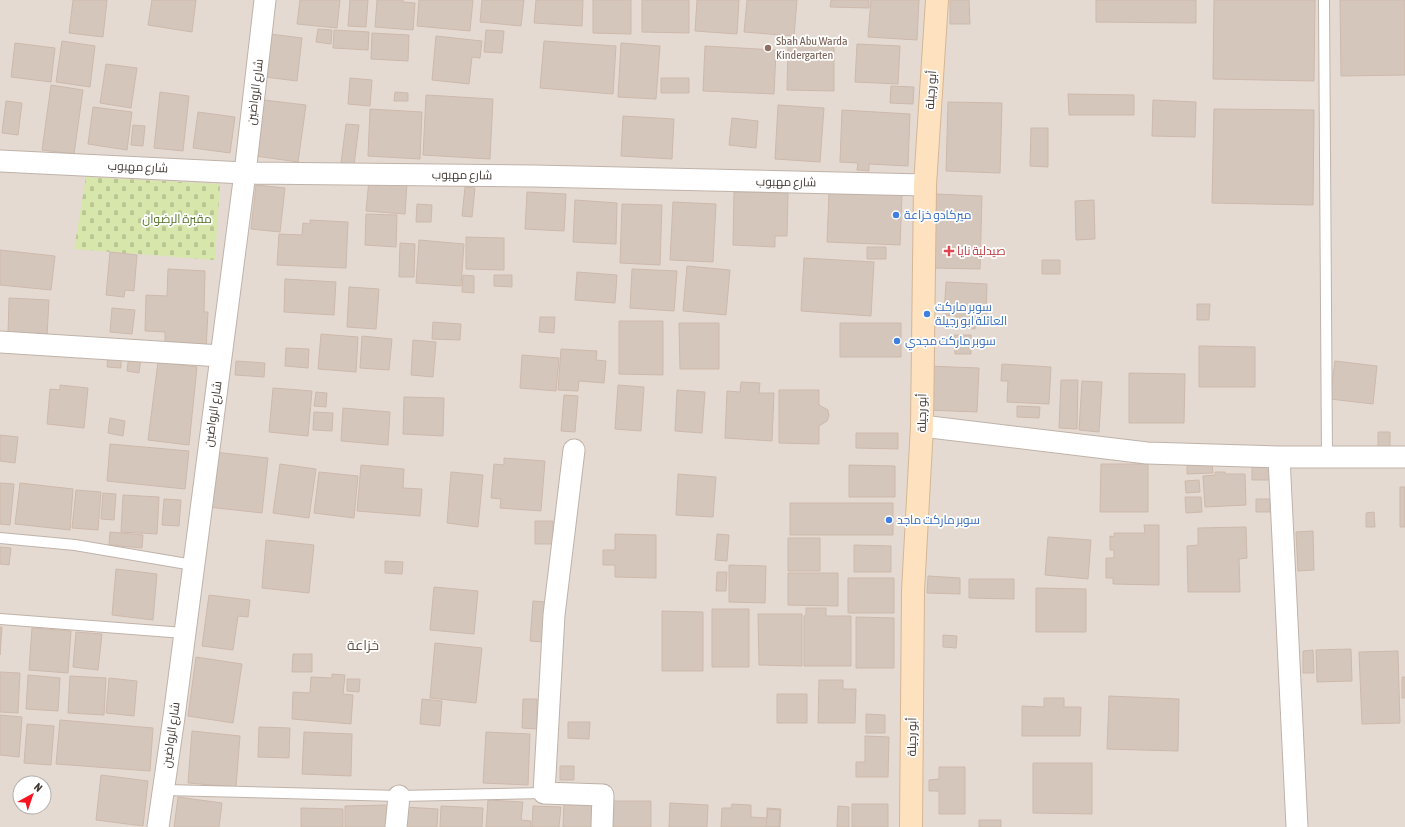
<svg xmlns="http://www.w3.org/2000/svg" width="1405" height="827" font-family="'Asap Condensed',Cairo,sans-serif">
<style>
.residential{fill:#e5dad1;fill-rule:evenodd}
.cemetery{fill:url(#cemetery-stones)}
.building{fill:#d5c6bb;stroke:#cdb9ac}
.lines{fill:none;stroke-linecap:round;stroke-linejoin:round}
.lane-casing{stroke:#bfb2a9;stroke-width:12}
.street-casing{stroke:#bfb2a9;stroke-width:23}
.secondary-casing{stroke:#d4b695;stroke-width:24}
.lane{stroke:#fff;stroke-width:10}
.street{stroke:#fff;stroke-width:21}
.secondary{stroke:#fee2c0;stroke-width:22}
.education-dot{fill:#8d6e63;stroke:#fff;stroke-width:1.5}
.shop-dot{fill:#3f7fe0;stroke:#fff;stroke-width:1.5}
.health-dot{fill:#e0444e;stroke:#fff;stroke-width:1.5}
.labels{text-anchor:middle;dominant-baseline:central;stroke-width:3.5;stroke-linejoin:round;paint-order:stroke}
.education-label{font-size:12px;fill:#785e54;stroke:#fff;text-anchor:start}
.street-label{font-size:12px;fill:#433933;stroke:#fff}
.shop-label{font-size:12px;fill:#366cbe;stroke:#fff;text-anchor:start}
.park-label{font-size:12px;fill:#547328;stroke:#fff}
.health-label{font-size:12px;fill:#be3a42;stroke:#fff;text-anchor:start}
.quarter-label{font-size:14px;fill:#65554b;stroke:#fff}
</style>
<defs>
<pattern id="cemetery-stones" width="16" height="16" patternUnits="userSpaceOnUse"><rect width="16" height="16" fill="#d7e6ab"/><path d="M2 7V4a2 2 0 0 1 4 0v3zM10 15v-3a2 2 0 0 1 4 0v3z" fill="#bac694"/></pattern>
</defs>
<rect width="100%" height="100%" fill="#f1eae3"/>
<path class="residential" d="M0,0H1405V827H0ZM20,783H44V807H20Z"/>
<path class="cemetery" d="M86,177L220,184L215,260L74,249Z"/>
<path class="building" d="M73,0H107L103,37L69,33Z
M152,0H196L192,32L148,25Z
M300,0H340L337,28L297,24Z
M350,0H368L366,27L348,26Z
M377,0H403V2L415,3L413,30L375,27Z
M419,0H473L470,31L417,26Z
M482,0H524L521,26L480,22Z
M536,0H583L582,26L534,23Z
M593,0H631V34L593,33Z
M642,0H689V33L642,32Z
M697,0H739L737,34L695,31Z
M747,0H797L794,36L744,32Z
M831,0H869V8L830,7Z
M871,0H919L917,40L868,37Z
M950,0H969L970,24H950Z
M1096,0H1196V23L1096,22Z
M1214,0H1315L1314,81L1213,79Z
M1340,0H1405V75L1341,76Z
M318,29L332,30L331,44L316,42Z
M334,30L369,32L368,50L333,48Z
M486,30L504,31L502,53L484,52Z
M372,33L409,35L408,61L371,59Z
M270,34L302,38L297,81L265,77Z
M436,36L482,41L480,58L472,57L469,84L432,80Z
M62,41L95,46L90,87L56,82Z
M544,41L616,46L613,94L540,88Z
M15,43L55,48L51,82L11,77Z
M621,43L660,46L656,99L618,97Z
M788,44L834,45V91L787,90Z
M857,44L900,46L898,84L855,82Z
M705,46L776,50L774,94L703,91Z
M106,64L137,68L131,108L100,103Z
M350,78L372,80L370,106L348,104Z
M661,78H689V93H661Z
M51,85L83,90L74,154L42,150Z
M891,86L914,87L913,104L890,103Z
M160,92L189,96L183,151L154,148Z
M395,92L408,93V101H394Z
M1068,94L1134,95V115H1069Z
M426,95L493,99L490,159L423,155Z
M255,99L306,105L298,162L248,155Z
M1153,100L1196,102L1195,137L1152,136Z
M6,101L22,103L18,135L2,133Z
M948,102L1002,103L1000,173L946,171Z
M778,105L824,108L820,162L775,159Z
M93,107L132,112L127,150L88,144Z
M370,109L422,112L420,159L368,156Z
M1214,109L1314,110L1313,205L1212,203Z
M842,110L910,114L908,166L869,164V171L857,170L858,163L840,162Z
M198,112L235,117L230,153L193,148Z
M623,116L674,119L672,159L621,156Z
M732,118L758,121L756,148L729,145Z
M346,124L359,125L354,165L341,163Z
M133,125L145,126L143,146L131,145Z
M1031,128H1048V167L1030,166Z
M369,180L407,183L405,214L366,211Z
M256,185L285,188L280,232L251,229Z
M465,187L475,188L472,217L462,216Z
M527,192L566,194L564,231L525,229Z
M734,192L788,193L787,236H775V247L733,245Z
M829,192L902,195L900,245L827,242Z
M936,194L982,196L980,269L934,268Z
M575,200L617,203L616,244L573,242Z
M1094,200L1095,239L1076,240L1075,201Z
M673,202L716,204L713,262L670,260Z
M417,204L432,205L431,222H416Z
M622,204L662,205L660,265L620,263Z
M366,214L397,215L396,247L365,245Z
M310,220L348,222L346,268L277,265L279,234L302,235L303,223L310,224Z
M466,237L504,238V270L466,269Z
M419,240L464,244L461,286L416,283Z
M400,243L415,244L414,277H399Z
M867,247H886V259H867Z
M0,250L55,256L51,290L0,285Z
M110,252L137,255L134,291L125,290L124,297L106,295Z
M804,258L874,262L871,316L801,311Z
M1042,260H1060V274H1042Z
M687,266L730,270L726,315L683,311Z
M168,269L205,271L204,312H208L206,350L165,348V332L145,331L146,295L167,296Z
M632,269L677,271L674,311L630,308Z
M577,272L617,275L615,303L575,300Z
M463,275L474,276V293L462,292Z
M494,275H512V287L494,286Z
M285,279L336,282L334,315L284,312Z
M946,282L987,284L986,318L975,317V329L957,327V316L944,315Z
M349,287L379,289L376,329L347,327Z
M9,298L49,300L47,336L8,334Z
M1197,304H1210L1209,320H1197Z
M112,308L135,310L132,334L110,332Z
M540,317H555L554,333L539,332Z
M619,321H663V375L619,374Z
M433,322L461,324L460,340L432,339Z
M679,323H719V369H680Z
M840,323H901V357H840Z
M321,334L358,337L356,372L318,369Z
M954,335H971V354H955Z
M362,336L392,339L389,370L360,368Z
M413,340L436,342L433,377L411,375Z
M1199,346L1255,347V387H1199Z
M286,348L309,349L308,368L285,366Z
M561,349L597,351L596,360L606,361L604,383L579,381L578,391L558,390Z
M108,353L121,354V368L107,367Z
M129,355L141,357L139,373L127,371Z
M522,355L559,358L556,391L520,388Z
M236,361L265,363L264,377L235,375Z
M1335,361L1377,366L1373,404L1330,399Z
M158,362L197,367L189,445L148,440Z
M1002,364L1051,367L1049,404L1007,402L1008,381H1001Z
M927,366L979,368L977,412L926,410Z
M1129,373L1185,374L1184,423H1129Z
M1061,380H1078L1077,429L1059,428Z
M1082,381L1102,382L1099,432L1079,430Z
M741,382L760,383L759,393H774L772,441L725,438L727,391L740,392Z
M60,385L88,388L84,428L47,424L50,389L60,390Z
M618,385L644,387L641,431L615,429Z
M273,388L312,391L308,436L269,432Z
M677,390L705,392L702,433L675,431Z
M779,390H819V405L828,410L829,416L827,421L819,426V444L779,443Z
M316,392L327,393L326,407L314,406Z
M564,395L578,396L575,432L561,431Z
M404,397L444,398L443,436L403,434Z
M1017,406L1040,407L1039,418L1017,417Z
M343,408L390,412L388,445L341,441Z
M314,412L333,413L332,431L313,430Z
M110,418L125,421L123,436L108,433Z
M1378,432H1390V450H1378Z
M856,433H898V449L856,448Z
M0,435L18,437L15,463L0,461Z
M110,444L189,451L185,489L107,481Z
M214,452L268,458L262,513L208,507Z
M504,458L545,461L541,511L500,508L501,499L491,498L494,464L504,465Z
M1212,463L1213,473L1187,474V464Z
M280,464L316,469L309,518L273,513Z
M1101,464H1148V512H1100Z
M1252,464H1270V480H1252Z
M361,465L404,469L403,488L422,489L420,516L357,511Z
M849,465L895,466V497H849Z
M319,472L358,476L354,518L314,513Z
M451,472L483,475L478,527L447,523Z
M1215,472H1225V474H1245L1246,505L1205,507L1203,476L1215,475Z
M678,474L716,477L713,517L676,515Z
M1199,480L1200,492L1186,493L1185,481Z
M0,483L14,484L10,525L0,524Z
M20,483L73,489L70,530L15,524Z
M1400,487H1405V527H1400Z
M76,490L101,492L98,530L72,528Z
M103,493L116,494L114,520L101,519Z
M123,495L159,497L157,534L121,532Z
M1185,497H1201L1202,512L1186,513Z
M164,499L181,500L179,526L162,525Z
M1256,499H1270V512H1256Z
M790,503H893V535H790Z
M1374,512L1375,527H1366V513Z
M535,521H553V544H535Z
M1144,525H1159V585L1113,584V578H1106V558H1114V550H1110V536L1114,537V533H1145Z
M1246,527L1247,558L1239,559L1240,592H1188L1187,546L1198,545V528Z
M1313,531L1314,570L1298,571L1296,532Z
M110,532L143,535L142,548L109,545Z
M615,534L656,535V578L615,577V565H603V550H615Z
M717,534L729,535L727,561L715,560Z
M1048,537L1091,540L1088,579L1045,575Z
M788,538H820V571H788Z
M266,540L314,545L309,593L262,588Z
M854,545L891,546V572H854Z
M0,547L11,548L9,565L0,564Z
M385,561L403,562L402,574L385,573Z
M729,565L766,566L765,603L729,602Z
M116,569L157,574L153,620L112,615Z
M717,572H727L726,591H716Z
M788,573H838V606L788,605Z
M928,576L960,578V594L927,593Z
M848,578H894V613H848Z
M969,579H1014V599L969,598Z
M434,587L478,591L474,634L430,630Z
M1036,588L1086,589V632H1036Z
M209,595L250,600L248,617L238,616L233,650L202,646Z
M533,601L546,602L543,642L530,641Z
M806,608H826V616H851V666H804V616L806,615Z
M712,609H749V667H712Z
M662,611L703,612V671H662Z
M758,614H802V666L759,665Z
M856,617L894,618V668H856Z
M0,627H2L0,655Z
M32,628L71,631L68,673L29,670Z
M76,632L102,634L98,670L73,667Z
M943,635L957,636L956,648L943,647Z
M435,643L482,648L476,703L430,698Z
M1351,649L1352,681L1317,682L1316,650Z
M1313,650L1314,673H1303V651Z
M1398,651L1400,723L1362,724L1359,652Z
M293,654H312V672H292Z
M196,657L242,664L233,723L188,716Z
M0,672L20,673L18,713L0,712Z
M332,674L345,675L343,694L353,695L351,724L292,719L293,692L310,693L311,677L332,678Z
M28,675L60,678L58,711L26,709Z
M70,676L106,678L104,715L68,713Z
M1402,677H1405V698H1402Z
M109,678L137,681L134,716L106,713Z
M347,679H360L359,692L347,691Z
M819,680H843V689H856L855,723H818Z
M777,694H807V723H777Z
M1109,696L1179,699L1178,751L1107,749Z
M1044,698H1064V707H1081L1080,736H1022V706L1044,707Z
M422,699L442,701L440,726L420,724Z
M523,699H537V729L522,728Z
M866,714L885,715V733H866Z
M0,715L22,717L19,757L0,755Z
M60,720L153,728L150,771L56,764Z
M568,722H590L589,739L568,738Z
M27,724L54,726L51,765L24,763Z
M259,727L290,728L289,758L258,757Z
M192,731L240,736L236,787L188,783Z
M304,732L352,734L351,776L302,774Z
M486,732L530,734L528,785L483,783Z
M865,736L889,737L888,777H856V762H865Z
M1033,763H1092V814L1033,813Z
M560,766H574V780H560Z
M939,767H965V814H939V791H929V780L939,779Z
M101,775L148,781L143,826L96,820Z
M178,797L222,803L219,827H174Z
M488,800L523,802L521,820L531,821V827H486Z
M608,801H651V827H608Z
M564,803H599V827H563Z
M670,803L708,805L707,827H669Z
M732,804L751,805V817L767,818V808L781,809L780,827H721L722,808H731Z
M852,804H888V827H852Z
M388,805L389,827H345V806Z
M441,806L483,808L482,827H440Z
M533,806L561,807L559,827H532Z
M838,806L849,807V827H837Z
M404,807L438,809L437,827H403Z
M301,808L343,809V827H301Z
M768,809L780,810L779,827H766Z
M979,820H1001V827H979Z"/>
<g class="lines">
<g class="lane-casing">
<path id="lane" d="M1324,0L1327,457
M0,538L75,545L193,565
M0,619L184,633
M164,790L399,796L544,793"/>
</g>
<g class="street-casing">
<path id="street" d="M0,161L245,173L534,176L925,185
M0,342L221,356
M922,426L1147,453L1279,457H1405
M574,450L554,615L544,793L603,795L602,827
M1279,457L1297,827
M158,827L174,717L245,173L265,0
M396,827L399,796"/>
</g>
<g class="secondary-casing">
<path id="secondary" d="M911,827L913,591L922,426L925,185L937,0"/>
</g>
<use href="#lane" class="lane"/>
<use href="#street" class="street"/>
<use href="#secondary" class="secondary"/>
</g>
<circle class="education-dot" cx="768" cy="48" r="4"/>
<g class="shop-dot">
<circle cx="896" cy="215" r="4"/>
<circle cx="927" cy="314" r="4"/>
<circle cx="897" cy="341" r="4"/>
<circle cx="889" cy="520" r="4"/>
</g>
<path class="health-dot" d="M947 245h4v4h4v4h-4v4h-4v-4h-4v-4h4z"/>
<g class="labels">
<g class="education-label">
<text x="776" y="41">Sbah Abu Warda<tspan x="776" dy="14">Kindergarten</tspan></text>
</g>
<g class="street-label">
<text transform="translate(931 90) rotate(-86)">أبو رجيلة</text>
<text transform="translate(255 92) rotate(-83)">شارع الرواضين</text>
<text transform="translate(138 167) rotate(3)">شارع مهبوب</text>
<text transform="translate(462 175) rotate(1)">شارع مهبوب</text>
<text transform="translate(786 182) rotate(1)">شارع مهبوب</text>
<text transform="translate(922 413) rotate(-89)">أبو رجيلة</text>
<text transform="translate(213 414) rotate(-82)">شارع الرواضين</text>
<text transform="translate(171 735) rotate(-82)">شارع الرواضين</text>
<text transform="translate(912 737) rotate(-89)">أبو رجيلة</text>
</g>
<g class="shop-label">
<text x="904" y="215">ميركادو خزاعة</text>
<text x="935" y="307">سوبر ماركت<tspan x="935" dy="14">العائلة ابو رجيلة</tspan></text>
<text x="905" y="341">سوبر ماركت مجدي</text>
<text x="897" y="520">سوبر ماركت ماجد</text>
</g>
<g class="park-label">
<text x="177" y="219">مقبرة الرضوان</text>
</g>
<g class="health-label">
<text x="957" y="251">صيدلية نايا</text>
</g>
<g class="quarter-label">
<text x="363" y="645">خزاعة</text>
</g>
</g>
<g transform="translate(32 795) rotate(40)"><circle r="19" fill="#ffffff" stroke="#b4b0ad"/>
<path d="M0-3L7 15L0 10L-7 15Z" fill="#f71421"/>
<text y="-6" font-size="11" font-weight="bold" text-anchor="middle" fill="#433933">N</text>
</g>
</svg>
